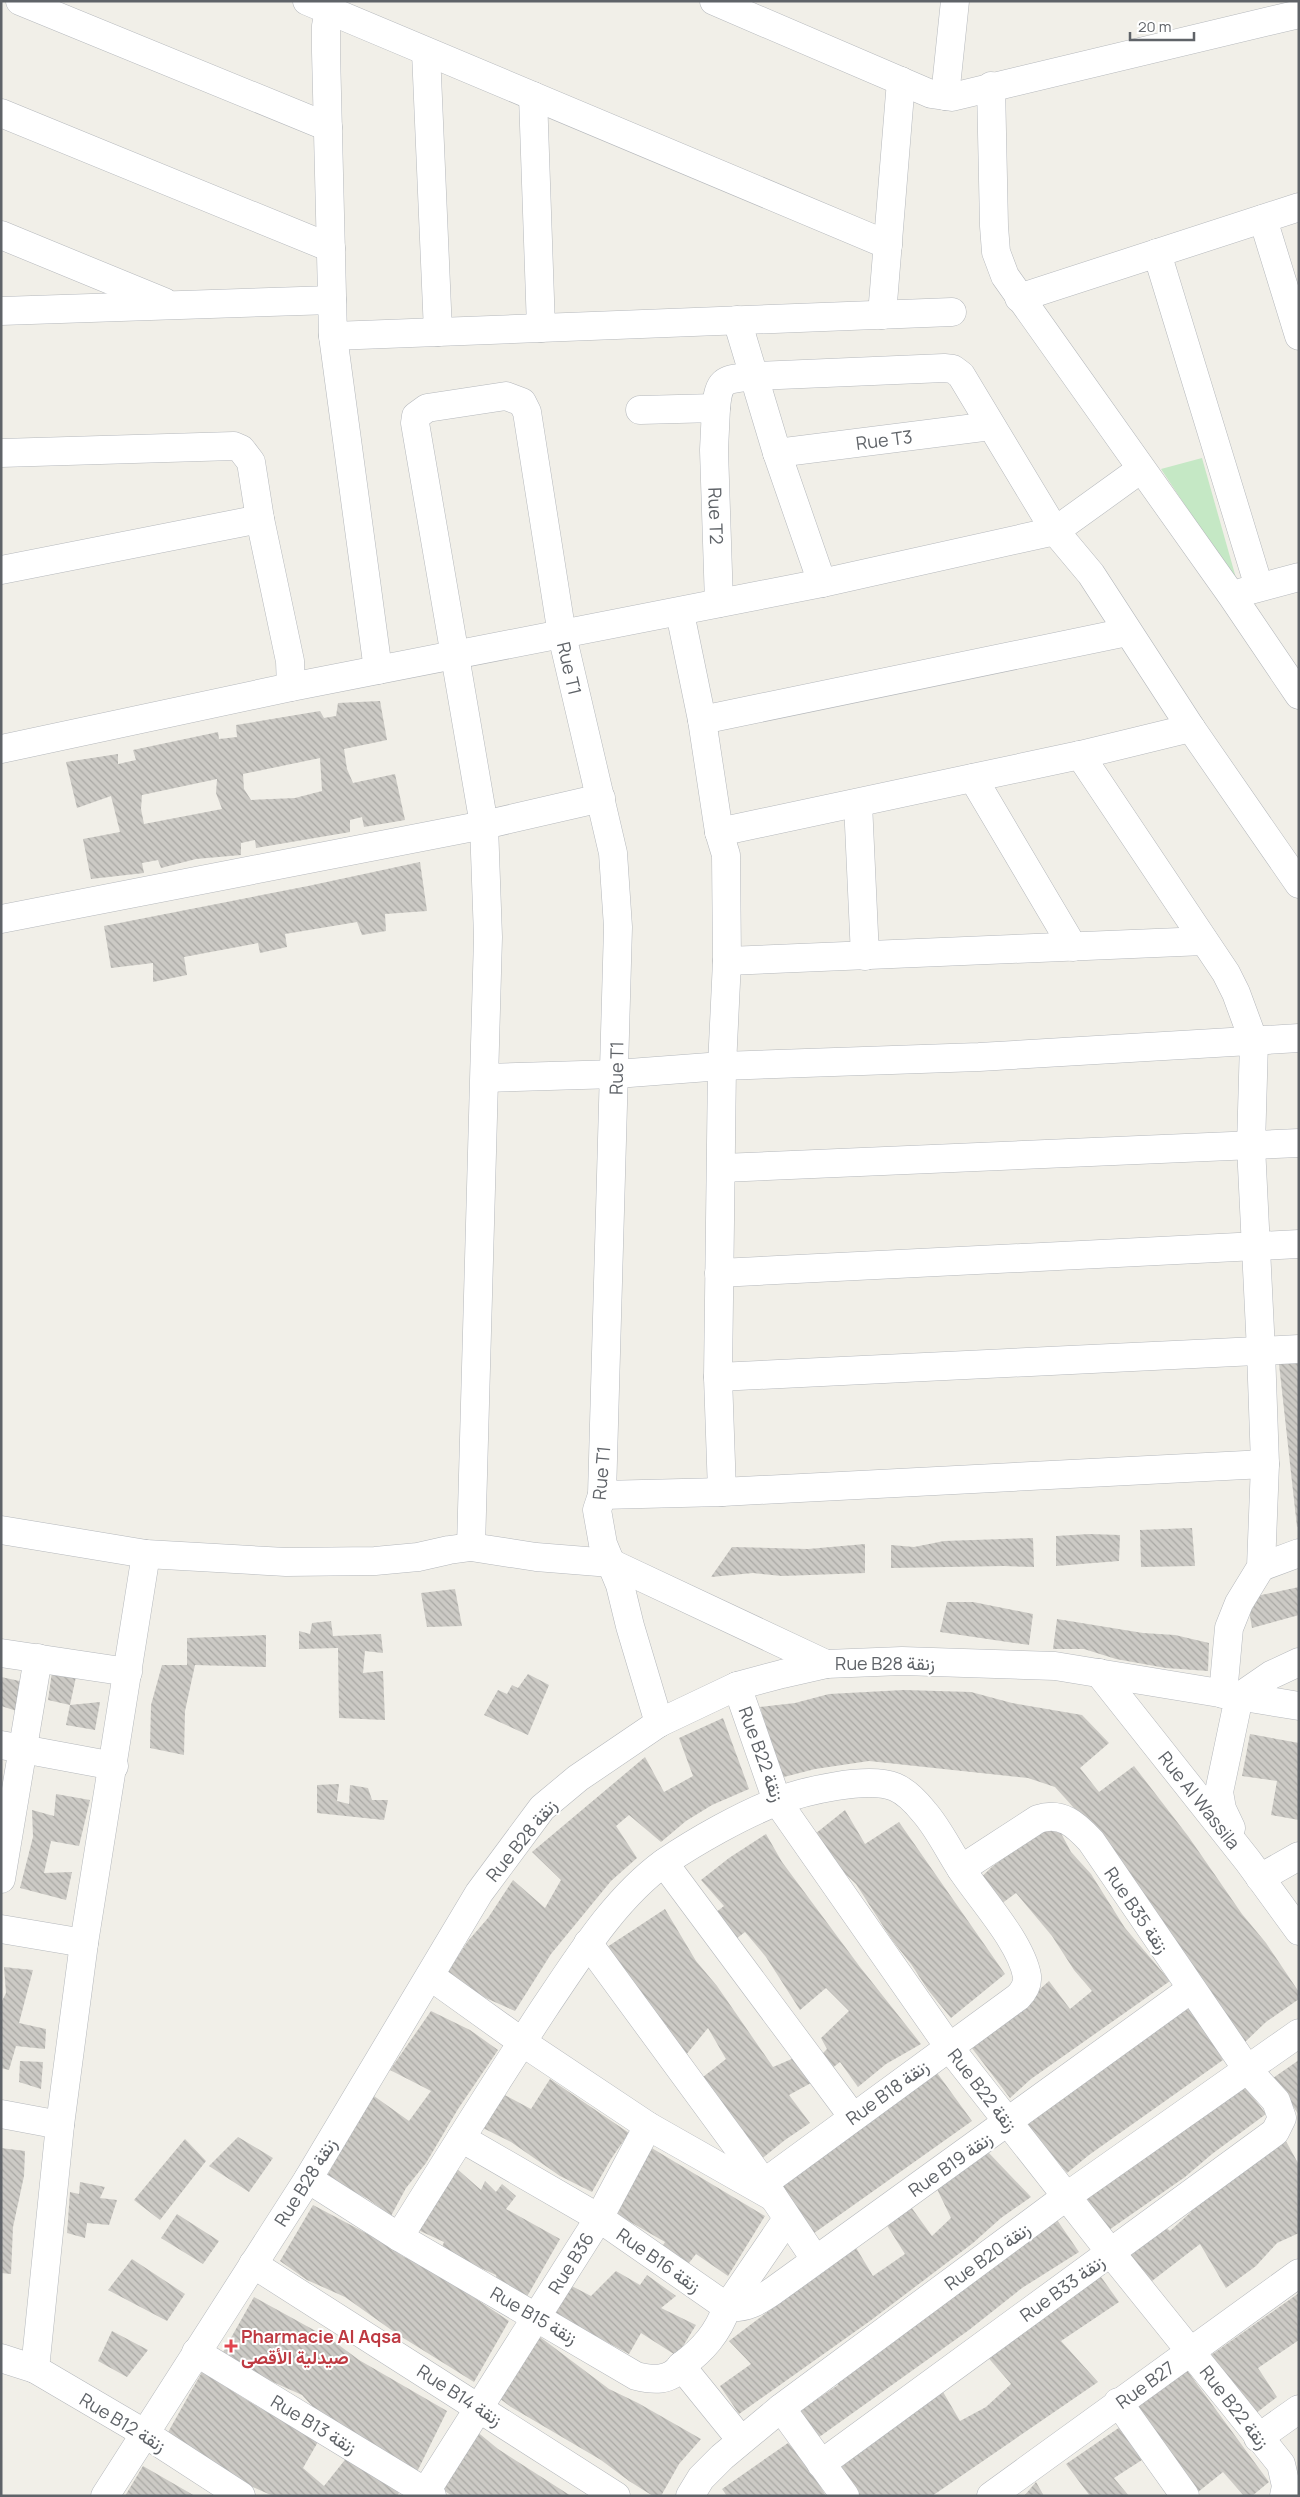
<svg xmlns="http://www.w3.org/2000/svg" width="1300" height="2497" font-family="Manrope,Vazirmatn,sans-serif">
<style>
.park{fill:#c5e8c5}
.building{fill:url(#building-back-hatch);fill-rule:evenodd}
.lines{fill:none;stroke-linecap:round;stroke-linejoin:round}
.minor-casing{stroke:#b5b8bc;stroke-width:29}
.minor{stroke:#fff;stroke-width:28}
.health-dot{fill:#e0444e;stroke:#fff;stroke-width:2}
.labels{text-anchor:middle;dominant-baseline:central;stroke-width:4;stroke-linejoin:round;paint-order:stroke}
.street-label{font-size:18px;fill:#5f6368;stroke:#fff}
.health-label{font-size:18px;font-weight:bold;fill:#be3a42;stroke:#fff;text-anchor:start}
</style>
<defs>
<pattern id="building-back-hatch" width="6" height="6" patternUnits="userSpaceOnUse" patternTransform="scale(1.25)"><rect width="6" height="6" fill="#cccac5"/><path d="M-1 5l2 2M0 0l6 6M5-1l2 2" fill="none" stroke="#a9a8a4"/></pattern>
</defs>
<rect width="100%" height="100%" fill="#f1efe8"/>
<path class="park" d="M1202,458L1238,585L1161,469Z"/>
<path class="building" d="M380,701L387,740L344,749L347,769L353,783L395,774L405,820L364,827L362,817L350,820V832L256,848L255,840L241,843V855L196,859L161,868L158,860L142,863L144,873L91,879L83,839L120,832L111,796L77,808L66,762L118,754V764L136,760L133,750L218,732L219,739L237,737L236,725L320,711L324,718L336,716L338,703ZM320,758L322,791L295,798L251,800L244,789L243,774ZM217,779L216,793L222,809L144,824L141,809L142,795Z
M420,862L427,911L385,914L386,931L362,935L357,922L285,934L287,947L260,953L258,943L184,957L187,975L153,982V963L111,968L104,926L308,886Z
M1299,1363V1526L1297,1527L1279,1364Z
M1192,1528L1195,1566L1141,1567L1140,1530Z
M1089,1534L1120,1535L1119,1561L1056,1566V1536Z
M1033,1538L1034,1567L1004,1566L891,1568V1545L914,1547L944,1541Z
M865,1544V1573L782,1576L753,1573L711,1577L732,1547L808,1549Z
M1299,1587V1615L1252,1628L1247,1598Z
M455,1589L462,1626L427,1627L421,1593Z
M947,1602H973L1033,1614L1029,1645L940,1632Z
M1057,1619L1143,1633L1175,1635L1209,1643L1208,1671L1166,1668L1116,1659L1084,1649H1053Z
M331,1621L333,1636L381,1634L383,1653L365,1651L363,1673L383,1671L385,1720L339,1718L338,1648L299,1649V1631L310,1634L312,1623Z
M266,1635V1667L195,1665L185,1711L184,1755L150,1748L151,1705L162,1665H187V1638Z
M52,1672H77L70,1705L100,1702L95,1730L66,1725L70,1705L48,1700Z
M528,1674L549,1685L528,1735L484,1715L498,1690L507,1694L512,1685L518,1688Z
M1,1677L29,1683L23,1713L1,1706Z
M904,1690L971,1692L1012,1703L1082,1715L1109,1743L1080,1768L1099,1792L1134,1766L1188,1836L1242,1914L1266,1943L1299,1992V1999L1266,2022L1245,2042L1114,1860L1099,1829L1074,1808L1055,1787L1028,1778L869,1761L815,1769L780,1778L760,1707L795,1703L829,1694Z
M723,1718L749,1789L712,1805L686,1821L661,1842L629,1815L616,1826L637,1858L611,1881L551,1954L515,2011L479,1995L446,1974L468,1941L488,1918L513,1880L545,1908L561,1880L532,1852L645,1757L664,1792L693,1776L679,1738Z
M1250,1734L1299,1743V1820L1271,1815L1277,1781L1242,1776Z
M339,1784L337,1801L349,1804L350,1785L368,1788L372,1800H388L384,1820L317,1813V1785Z
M56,1794L90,1800L79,1846L51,1841L44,1873L72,1872L66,1900L20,1888L33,1837L32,1810L54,1816Z
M845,1810L865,1844L899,1822L1005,1974L951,2018L928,1990L911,1964L892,1940L856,1884L836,1865L815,1834Z
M1054,1820L1071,1852L1091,1874L1125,1928L1170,1981L1031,2079L1010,2098L968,2043L1021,2006L1049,1981L1070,2009L1092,1991L1074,1970L1052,1936L1016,1893L997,1907L976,1882L993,1866Z
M766,1834L782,1862L860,1967L921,2044L886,2064L858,2087L840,2062L831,2069L820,2056L827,2049L821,2038L849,2011L826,1988L800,2010L766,1957L745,1932L732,1942L715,1913L724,1906L701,1880L729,1858Z
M665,1909L696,1961L717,1986L773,2067L794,2058L811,2083L789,2095L810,2123L785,2140L760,2160L743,2130L719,2103L703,2077L726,2059L708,2028L685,2056L662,2033L667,2026L601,1951Z
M4,1967L33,1970L19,2023L46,2029L45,2049L16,2046L9,2070L1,2068V2003L6,1993Z
M1186,2001L1206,2028L1223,2060L1089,2155L1067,2173L1025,2122Z
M431,2011L470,2030L498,2050L458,2109L426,2163L406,2188L391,2216L368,2199L326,2178L357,2120L374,2096L409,2121L431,2091L390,2070Z
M1299,2060V2115L1273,2078Z
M20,2061L43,2062L41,2089L19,2082Z
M935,2070L972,2121L810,2236L775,2184Z
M550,2079L629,2133L611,2159L592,2192L560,2176L511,2142L481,2127L499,2092L531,2109Z
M1243,2084L1266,2114L1212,2154L1185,2177L1109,2230L1083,2198Z
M1281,2132L1299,2165V2233L1277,2243L1256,2266L1226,2288L1200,2244L1152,2281L1125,2252L1160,2223L1170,2231L1191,2212L1187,2203Z
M238,2137L273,2158L249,2192L209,2166Z
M185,2139L206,2161L160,2220L134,2200Z
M650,2147L765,2216L728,2276L696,2254L686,2267L660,2250L665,2242L608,2209Z
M1,2148L25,2151L24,2176L13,2227L11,2274L1,2273Z
M987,2151L1031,2197L1001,2218L973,2243L870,2321L739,2414L720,2386L751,2364L729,2341L855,2246L873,2276L905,2254L886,2224L911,2207L932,2236L951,2218L937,2189Z
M456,2168L481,2190L485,2181L496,2192L502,2184L516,2196L506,2209L560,2239L525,2300L497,2282L496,2275L441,2250L444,2242L418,2230Z
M80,2182L105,2187L100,2198L117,2200L109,2225L87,2223L85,2238L67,2233L70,2192L79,2194Z
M313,2205L379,2240L404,2257L433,2270L509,2321L474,2382L397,2334L345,2297L307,2280L280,2261Z
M177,2214L219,2241L203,2264L161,2238Z
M1055,2217L1079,2252L1022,2288L969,2330L815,2440L795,2414L838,2385L833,2376Z
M132,2259L185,2294L167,2321L108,2290Z
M1096,2270L1119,2302L1061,2341L1098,2382L932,2496H854L835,2468L878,2440L874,2432L939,2385L960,2421L986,2407L1011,2384L985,2354Z
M616,2271L640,2285L647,2275L676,2296L661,2308L696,2325L677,2356L641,2333L629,2354L547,2310L564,2282L591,2296Z
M1299,2293V2340L1258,2368L1277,2397L1255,2414L1207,2358Z
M254,2297L332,2340L359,2360L447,2411L416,2474L324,2419L302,2395L242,2368L223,2352Z
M112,2331L148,2350L127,2377L98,2361Z
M536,2334L609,2389L638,2403L701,2439L679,2464L661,2496H653L629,2481L601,2460L511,2407L495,2395Z
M1186,2369L1269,2482L1252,2496H1244L1223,2472L1198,2492L1177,2470L1130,2408Z
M202,2372L258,2407L319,2440L303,2468L324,2486L348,2456L375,2472L399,2493L397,2496H273L246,2484L167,2434Z
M1123,2425L1145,2458L1114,2478L1129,2496H1090L1066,2464Z
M475,2430L498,2449L571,2496H452L438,2486Z
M788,2443L811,2470L826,2496H727L722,2489Z
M143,2466L195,2496H125Z
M1036,2482L1044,2496H1024Z"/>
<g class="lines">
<g class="minor-casing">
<g id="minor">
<path d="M20,1L328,127"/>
<path d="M307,1L888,245"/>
<path d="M331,1L326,26V52L333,336L378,670"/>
<path d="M714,1L931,94L952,97L1299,14"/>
<path d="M426,52L438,332"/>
<path d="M991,86L994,226L996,252L1005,276L1232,596L1299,695"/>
<path d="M533,96L541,328"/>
<path d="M945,96L955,1"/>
<path d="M1,113L331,248"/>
<path d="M1263,219L1299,336"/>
<path d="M1,235L164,302"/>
<path d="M1157,253L1259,587"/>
<path d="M1019,298L1299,207"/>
<path d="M1,311L332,300"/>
<path d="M882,315L901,81"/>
<path d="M737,320L777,453L822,583"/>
<path d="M333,336L952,312"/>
<path d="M716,408C719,377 725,380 754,376L944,368L953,369L961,375L1055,531L1091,574L1191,728L1299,884"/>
<path id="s1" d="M640,410L716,408L714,450L719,603"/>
<path d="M1,453L234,446L241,449L251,462L260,519L290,661L291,687"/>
<path id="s2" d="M777,453L991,426"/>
<path d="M1,570L260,519"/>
<path d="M1243,592L1299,577"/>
<path d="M680,613L702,720L719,832L726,855L727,961L722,1066L718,1377L722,1492"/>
<path d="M702,720L1127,632"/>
<path d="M1,749L291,687L822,583L1055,531L1141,469"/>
<path d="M1080,755L1226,973L1236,993L1254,1042L1251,1146L1261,1351L1265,1464L1261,1567L1239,1603L1229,1628L1223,1694"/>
<path d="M973,778L1073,947"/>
<path d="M858,803L865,956"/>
<path d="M719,832L1080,755L1191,728"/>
<path d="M1,919L484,825L601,798"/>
<path d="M727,961L1204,941"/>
<path d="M485,1078L616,1074L722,1066L979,1057L1299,1038"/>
<path d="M722,1168L1299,1143"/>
<path d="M719,1273L1299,1244"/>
<path d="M718,1377L1299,1349"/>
<path d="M602,1495L722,1492L1265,1464"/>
<path d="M1,1530L146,1554L286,1562L375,1561L418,1557L449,1550L471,1547L536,1557L611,1563L826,1664"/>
<path id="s3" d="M471,1547L488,937L484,825L415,423L416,416L427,408L506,396L522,402L527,412L562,635L613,853L618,927L602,1495L597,1510L603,1544L620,1585L630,1626L659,1723"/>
<path d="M1261,1567L1299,1553"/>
<path d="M1,1653L128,1672"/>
<path id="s4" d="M1099,1673L1248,1861L1299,1931"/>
<path d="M737,1686L777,1801L949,2047L1111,2253L1281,2464L1286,2486L1284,2496"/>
<path d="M1,1745L114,1766"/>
<path d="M1231,1828L1222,1809L1219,1792L1239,1697L1271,1675L1299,1662"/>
<path d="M664,1863L853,2117"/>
<path d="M1260,1878L1299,1856"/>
<path d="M1,1879L38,1658"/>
<path d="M1,1929L84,1943"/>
<path d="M588,1943L764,2183L815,2259"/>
<path d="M430,1976L522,2042L648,2126L773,2197"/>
<path d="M1,2114L60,2125"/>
<path d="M461,2138L599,2218L727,2307C746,2309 757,2302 773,2291L1191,1989"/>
<path d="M308,2179L399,2237L636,2376C652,2380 670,2382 681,2366L741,2440"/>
<path d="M399,2237C447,2160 495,2083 545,2007C579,1957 615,1898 665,1862C696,1841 742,1815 776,1802C803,1791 868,1776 895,1787C907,1792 916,1802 924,1812C939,1829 949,1851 961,1869C980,1898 1021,1942 1027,1976C1028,1985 1024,1991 1018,1997L764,2183"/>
<path d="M253,2264L616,2496"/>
<path d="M196,2352L432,2496"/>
<path d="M1,2358L35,2369L144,2433L241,2496"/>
<path d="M681,2366C703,2350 718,2333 727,2307L787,2219"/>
<path d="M35,2369L60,2125L84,1943L146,1554"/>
<path d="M1118,2402L1185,2496"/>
<path d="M781,2408L845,2496"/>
<path d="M1258,2438L1299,2409"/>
<path d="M821,2464L1275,2132L1282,2118L1276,2101L1247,2069L1091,1841C1076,1825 1062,1811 1038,1819L961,1869"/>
<path d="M105,2496L308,2179L479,1893L542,1808L578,1778L659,1723L737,1686L782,1674L826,1664L902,1661L1055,1666L1299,1706"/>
<path id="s5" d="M423,2496L599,2218L648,2126"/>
<path d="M690,2496L701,2478L722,2457L781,2408L1067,2196L1299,2033"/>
<path id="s6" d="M991,2496L1299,2273"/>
</g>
</g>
<use href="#minor" class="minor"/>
</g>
<path class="health-dot" d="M228.5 2338.5h5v5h5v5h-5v5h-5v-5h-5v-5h5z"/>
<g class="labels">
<g class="street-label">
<text stroke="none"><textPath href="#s2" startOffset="108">Rue T3</textPath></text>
<text stroke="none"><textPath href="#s1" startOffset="184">Rue T2</textPath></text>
<text stroke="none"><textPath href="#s3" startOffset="1519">Rue T1</textPath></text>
<text transform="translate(616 1068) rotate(-89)">Rue T1</text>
<text transform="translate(601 1473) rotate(-85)">Rue T1</text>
<text x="885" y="1663">Rue B28 زنقة</text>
<text transform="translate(762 1754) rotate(70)">Rue B22 زنقة</text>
<text stroke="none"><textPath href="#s4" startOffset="162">Rue Al Wassila</textPath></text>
<text transform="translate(521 1840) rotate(-51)">Rue B28 زنقة</text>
<text transform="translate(1137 1910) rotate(56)">Rue B35 زنقة</text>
<text transform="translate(983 2090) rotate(52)">Rue B22 زنقة</text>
<text transform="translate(887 2092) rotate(-36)">Rue B18 زنقة</text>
<text transform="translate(950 2164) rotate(-35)">Rue B19 زنقة</text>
<text transform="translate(305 2182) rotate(-58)">Rue B28 زنقة</text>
<text transform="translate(987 2256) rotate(-36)">Rue B20 زنقة</text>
<text transform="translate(659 2260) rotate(35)">Rue B16 زنقة</text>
<text stroke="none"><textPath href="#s5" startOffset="276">Rue B36</textPath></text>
<text transform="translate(1062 2288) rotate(-36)">Rue B33 زنقة</text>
<text transform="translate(534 2315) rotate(30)">Rue B15 زنقة</text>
<text stroke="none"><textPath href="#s6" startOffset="190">Rue B27</textPath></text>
<text transform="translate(460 2395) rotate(33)">Rue B14 زنقة</text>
<text transform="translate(1235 2407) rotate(52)">Rue B22 زنقة</text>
<text transform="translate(123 2422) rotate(31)">Rue B12 زنقة</text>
<text transform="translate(314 2424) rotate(31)">Rue B13 زنقة</text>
</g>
<g class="health-label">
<text x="241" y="2336">Pharmacie Al Aqsa<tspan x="241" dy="21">صيدلية الأقصى</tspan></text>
</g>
</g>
<rect width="1300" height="2497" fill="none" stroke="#5f6368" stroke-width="5"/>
<path d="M1130 32v8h64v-8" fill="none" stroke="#5f6368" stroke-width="2.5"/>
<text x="1138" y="32" font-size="15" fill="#5f6368" stroke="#ffffff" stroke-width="4" paint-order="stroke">20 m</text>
</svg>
